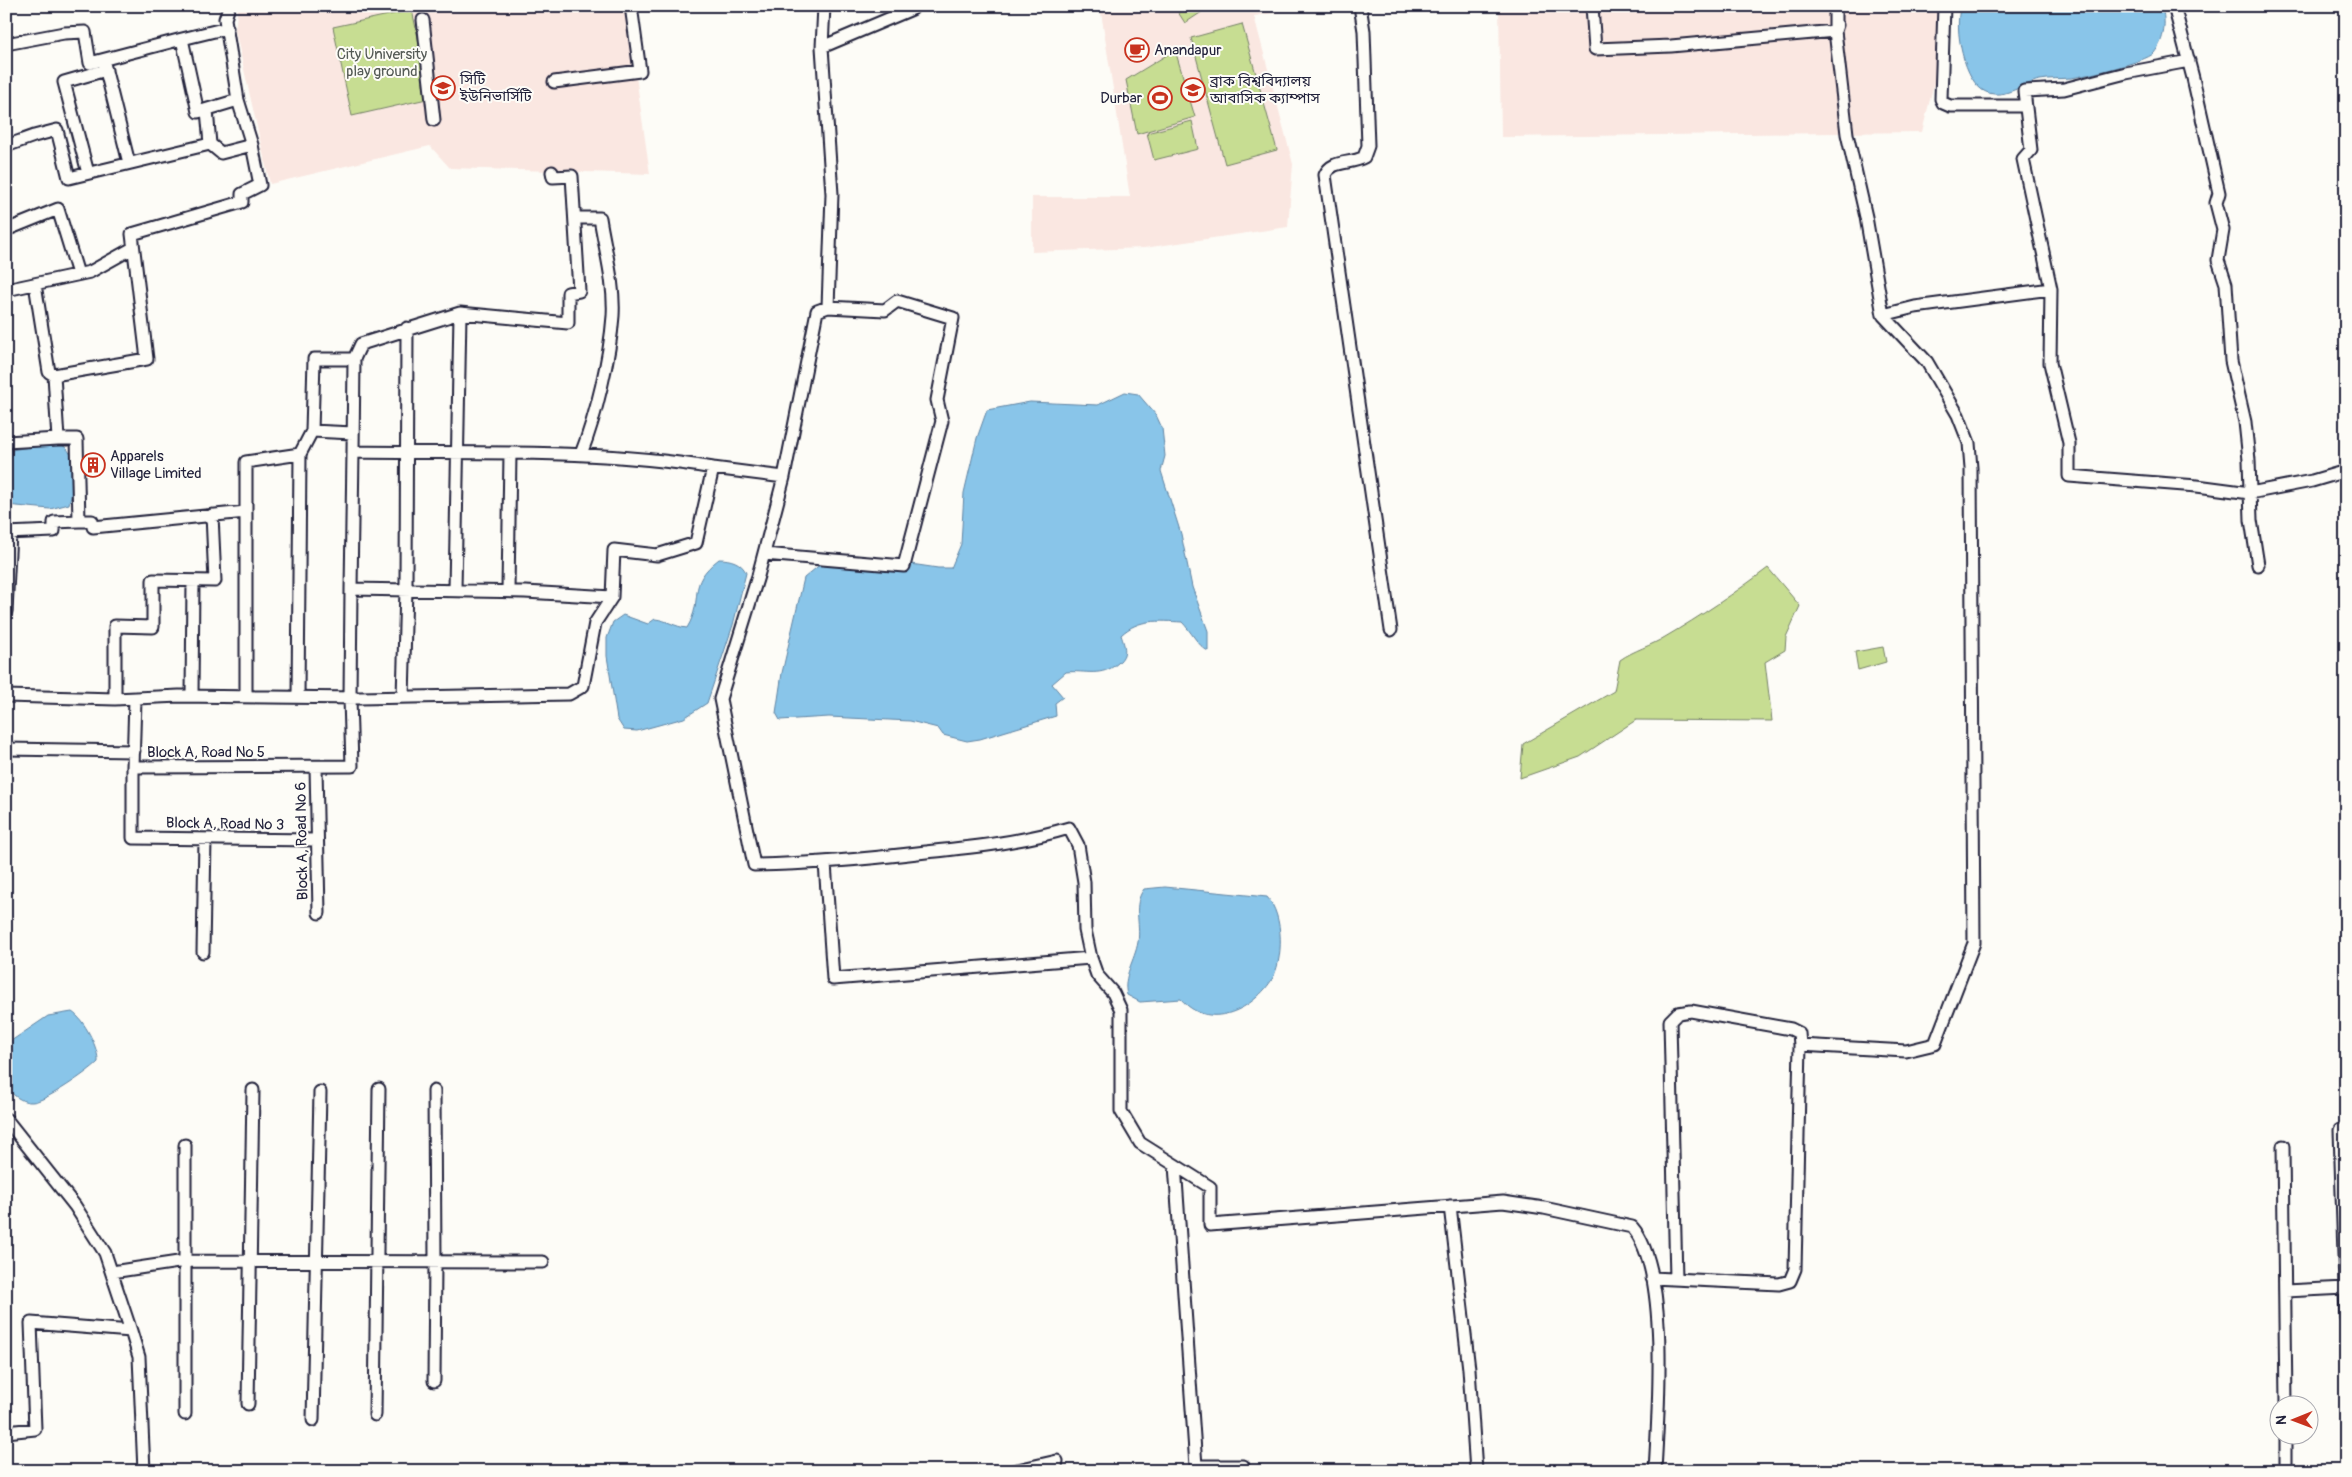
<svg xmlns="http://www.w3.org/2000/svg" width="2352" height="1477" font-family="Pangolin,'Noto Sans Bengali',sans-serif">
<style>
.built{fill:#fae7e1}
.green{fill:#c7dd92;stroke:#748066}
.water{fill:#89c5e9;stroke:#6084a3}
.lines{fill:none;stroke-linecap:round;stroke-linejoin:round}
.street-casing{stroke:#22223b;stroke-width:15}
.street{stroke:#fdfcf7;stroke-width:11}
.labels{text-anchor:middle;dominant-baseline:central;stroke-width:4;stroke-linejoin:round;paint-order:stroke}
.poi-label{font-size:15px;fill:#22223b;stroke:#fdfcf7;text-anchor:start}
.park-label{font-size:15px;fill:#545a55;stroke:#fdfcf7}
.street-label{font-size:15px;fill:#22223b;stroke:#fdfcf7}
</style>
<rect width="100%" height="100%" fill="#fdfcf7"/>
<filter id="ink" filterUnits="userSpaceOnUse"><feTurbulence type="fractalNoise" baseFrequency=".02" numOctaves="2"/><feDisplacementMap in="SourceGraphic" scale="10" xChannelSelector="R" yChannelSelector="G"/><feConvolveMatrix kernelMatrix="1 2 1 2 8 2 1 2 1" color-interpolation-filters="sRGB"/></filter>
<g filter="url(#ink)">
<path class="built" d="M238,6H626L650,174L450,168L430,146L270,184L235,30Z
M1100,6H1299V9L1254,16L1293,164L1288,227L1144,248L1032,252V197H1130Z
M1499,6H1953L1922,132L1501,137Z"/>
<path class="green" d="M1174,6H1211L1185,23Z
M412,10L431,98L352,116L333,27Z
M1242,24L1277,150L1225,164L1191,38Z
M1175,50L1195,117L1137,134L1126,80Z
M1192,121L1198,149L1154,160L1147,133Z
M1768,568L1800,606L1786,637L1785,650L1765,662L1772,721L1636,720L1580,757L1520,778L1523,744L1614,691L1620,660C1634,650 1651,646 1665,637C1701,616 1735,593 1768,568Z
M1883,647L1886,662L1858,670L1855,652Z"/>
<path class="water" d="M1961,6H2162C2166,23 2165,39 2154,53C2146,62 2085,76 2071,78C2061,79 2050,78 2040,80C2023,83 2005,100 1986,92C1964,83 1953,27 1961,6Z
M1125,392L1138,394L1156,415L1162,428L1165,456L1161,471L1181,534L1192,587L1208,631V651C1198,646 1191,631 1182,622C1159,621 1139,618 1121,635C1125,647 1128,654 1118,663C1101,678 1086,670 1066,672L1052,684L1063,697L1055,703L1056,716L980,739L967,741L943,735L938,728L910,721L829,717L780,720L776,713L782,673L804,578L822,563H904L938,568H951L961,544L964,493L977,438L987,410L1030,402L1098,405Z
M46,444C50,444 56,443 59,444C80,450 74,488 69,504L50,509L6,505V451Z
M719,559C730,559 742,562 746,573L733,625L707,703L684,718L637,731L624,730L617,719L607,656V638L613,622L623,615L648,624L655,619C667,620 675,627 687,628C705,598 685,585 719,559Z
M1165,887L1267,897C1284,915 1284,961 1271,981C1251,1011 1208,1031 1181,999L1140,1002L1127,995C1122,977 1135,960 1138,942C1141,923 1132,905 1144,889Z
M72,1012C84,1019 99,1049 98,1062C88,1072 45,1102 32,1102C22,1103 11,1094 6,1086V1047L8,1043L48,1016Z"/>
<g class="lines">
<g class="street-casing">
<path id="street" d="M824,6L822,47L832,194L828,307L817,311L784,477L758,576L720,699L754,865C812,864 868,859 926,852C974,847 1023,842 1069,828L1078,845L1084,882L1085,930L1091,958L1097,975L1113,993L1121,1010V1111L1140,1143L1210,1187V1225L1503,1202L1544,1208L1632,1227C1670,1270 1658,1413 1655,1471
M1360,6L1364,31L1368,146L1364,157C1350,165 1332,159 1325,175L1391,630
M1592,6L1595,49L1671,46L1835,31L1837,25
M1944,6L1941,99L1943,103L1950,106H2026
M2174,6L2193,78L2219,193L2216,203L2223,230L2218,260L2226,284L2231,361L2245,422L2249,460L2251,520L2258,565
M423,20L434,120
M227,28L182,39L198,112L238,100
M6,44L64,33L85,32L90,63L182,39
M822,47L912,9V6
M104,63L129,163
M554,82L640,71L631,6
M210,144L221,153L252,145
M6,146L34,136L57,130L69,178L210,144L207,110
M88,173L64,82L106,70
M575,218H600C605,250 615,284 613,316C610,357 596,416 581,454
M6,230L58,209L78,274
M35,284L49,372L54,375
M2051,289L2050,363L2069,443V476L2197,486L2250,493L2312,481L2346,471
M6,290L90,272L133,248
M1883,315L1915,307L2051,289L2023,159L2031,150L2024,91L2064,89L2126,73L2189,61
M312,431L353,433
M6,442L58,439
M353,452L354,359L361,344L460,313L568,323V293L579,291L572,176L553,177L552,172
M300,454L312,431L314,359H354
M713,468C594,448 473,454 353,452L351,589L525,592L612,597L614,550L657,555L696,543L713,468L784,477
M79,521H92L93,527L246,512
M6,533L54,531V522L79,521L77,439H58L54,375L147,359L132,234L242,202V194L260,185L252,145L238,100L225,19L229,6
M764,554L904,566L942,421L937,400L953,318L897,301L885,310L828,307
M455,590L460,313
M508,591L510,453
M6,611L10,533
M6,696L115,699L179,696L360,698L569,694L583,686L595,623L612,597
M192,696L193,581
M246,697V462L300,454L298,697
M403,697L406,589L407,328
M115,699V626L153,627V580L215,581L212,515
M135,699L133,767L352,766L350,698L351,589
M6,749L134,751
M133,767V838L317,840
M316,767L319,913
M825,863L833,979L1091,958
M203,952L205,839
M6,1119L75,1206L105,1253L131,1331L31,1323L35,1429L6,1432
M2340,1130L2346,1318
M185,1145V1414
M2283,1146L2286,1404
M1175,1165L1196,1466L1195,1471
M1450,1206L1469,1369L1476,1471
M112,1272L185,1261L543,1262
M1652,1278L1779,1284L1790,1281L1795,1269L1800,1045L1906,1051L1935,1044L1974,943L1971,468L1969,443L1958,415L1927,362L1883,315L1866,217L1847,134L1835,31V6
M1676,1279L1670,1021L1678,1013L1691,1011L1791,1029L1799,1033L1800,1045
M2285,1291L2346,1288
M131,1331L139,1357L144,1471
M434,1381L435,1262L434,1091
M248,1404L253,1090
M375,1415L379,1089
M313,1420L320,1092
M2286,1434V1471
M1196,1466H1243L1244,1471
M1013,1471L1057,1461L1055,1471"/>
</g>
<use href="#street" class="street"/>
</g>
</g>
<defs>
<g id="cafe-ring" transform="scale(1.25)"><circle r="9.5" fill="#fdfcf7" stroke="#c8321e" stroke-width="1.5"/><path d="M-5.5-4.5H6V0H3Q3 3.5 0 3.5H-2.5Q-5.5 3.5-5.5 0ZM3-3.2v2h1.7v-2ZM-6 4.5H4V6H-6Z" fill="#c8321e"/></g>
<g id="university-ring" transform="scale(1.25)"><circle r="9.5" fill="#fdfcf7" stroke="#c8321e" stroke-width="1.5"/><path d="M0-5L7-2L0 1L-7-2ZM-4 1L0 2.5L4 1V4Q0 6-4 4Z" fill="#c8321e"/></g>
<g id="stadium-ring" transform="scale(1.25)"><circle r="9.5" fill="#fdfcf7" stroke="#c8321e" stroke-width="1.5"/><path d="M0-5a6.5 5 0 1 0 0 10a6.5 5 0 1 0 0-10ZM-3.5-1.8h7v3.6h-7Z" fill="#c8321e"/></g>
<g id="building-ring" transform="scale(1.25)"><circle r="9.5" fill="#fdfcf7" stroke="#c8321e" stroke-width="1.5"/><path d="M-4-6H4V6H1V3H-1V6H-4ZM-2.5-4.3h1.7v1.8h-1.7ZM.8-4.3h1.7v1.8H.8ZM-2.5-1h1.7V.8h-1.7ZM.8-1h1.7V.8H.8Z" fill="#c8321e"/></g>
</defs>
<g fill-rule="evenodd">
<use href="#cafe-ring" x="1137" y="50"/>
<use href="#university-ring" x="443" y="88"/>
<use href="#university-ring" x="1193" y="90"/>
<use href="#stadium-ring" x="1160" y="98"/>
<use href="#building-ring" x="93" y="465"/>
</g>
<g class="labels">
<g class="poi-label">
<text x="1154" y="50">Anandapur</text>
<text x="460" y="79">সিটি<tspan x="460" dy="17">ইউনিভার্সিটি</tspan></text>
<text x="1210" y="81">ব্রাক বিশ্ববিদ্যালয়<tspan x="1210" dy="17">আবাসিক ক্যাম্পাস</tspan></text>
<text x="1142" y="98" text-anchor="end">Durbar</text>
<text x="110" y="456">Apparels<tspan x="110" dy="17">Village Limited</tspan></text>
</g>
<g class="park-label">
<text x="382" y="54">City University<tspan x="382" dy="17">play ground</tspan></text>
</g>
<g class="street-label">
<text x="206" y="752">Block A, Road No 5</text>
<text transform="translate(225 824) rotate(1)">Block A, Road No 3</text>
<text transform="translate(302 841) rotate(-91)">Block A, Road No 6</text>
</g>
</g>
<rect width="2352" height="1477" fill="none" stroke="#fdfcf7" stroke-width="25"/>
<rect x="12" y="12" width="2327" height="1452" fill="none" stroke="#22223b" stroke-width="2" filter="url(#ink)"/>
<g transform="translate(2294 1420) rotate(269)"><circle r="24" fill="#fdfcf7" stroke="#a5a5ac"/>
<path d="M0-4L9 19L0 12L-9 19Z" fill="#c8321e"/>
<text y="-8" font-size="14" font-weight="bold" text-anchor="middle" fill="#22223b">N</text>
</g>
</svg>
